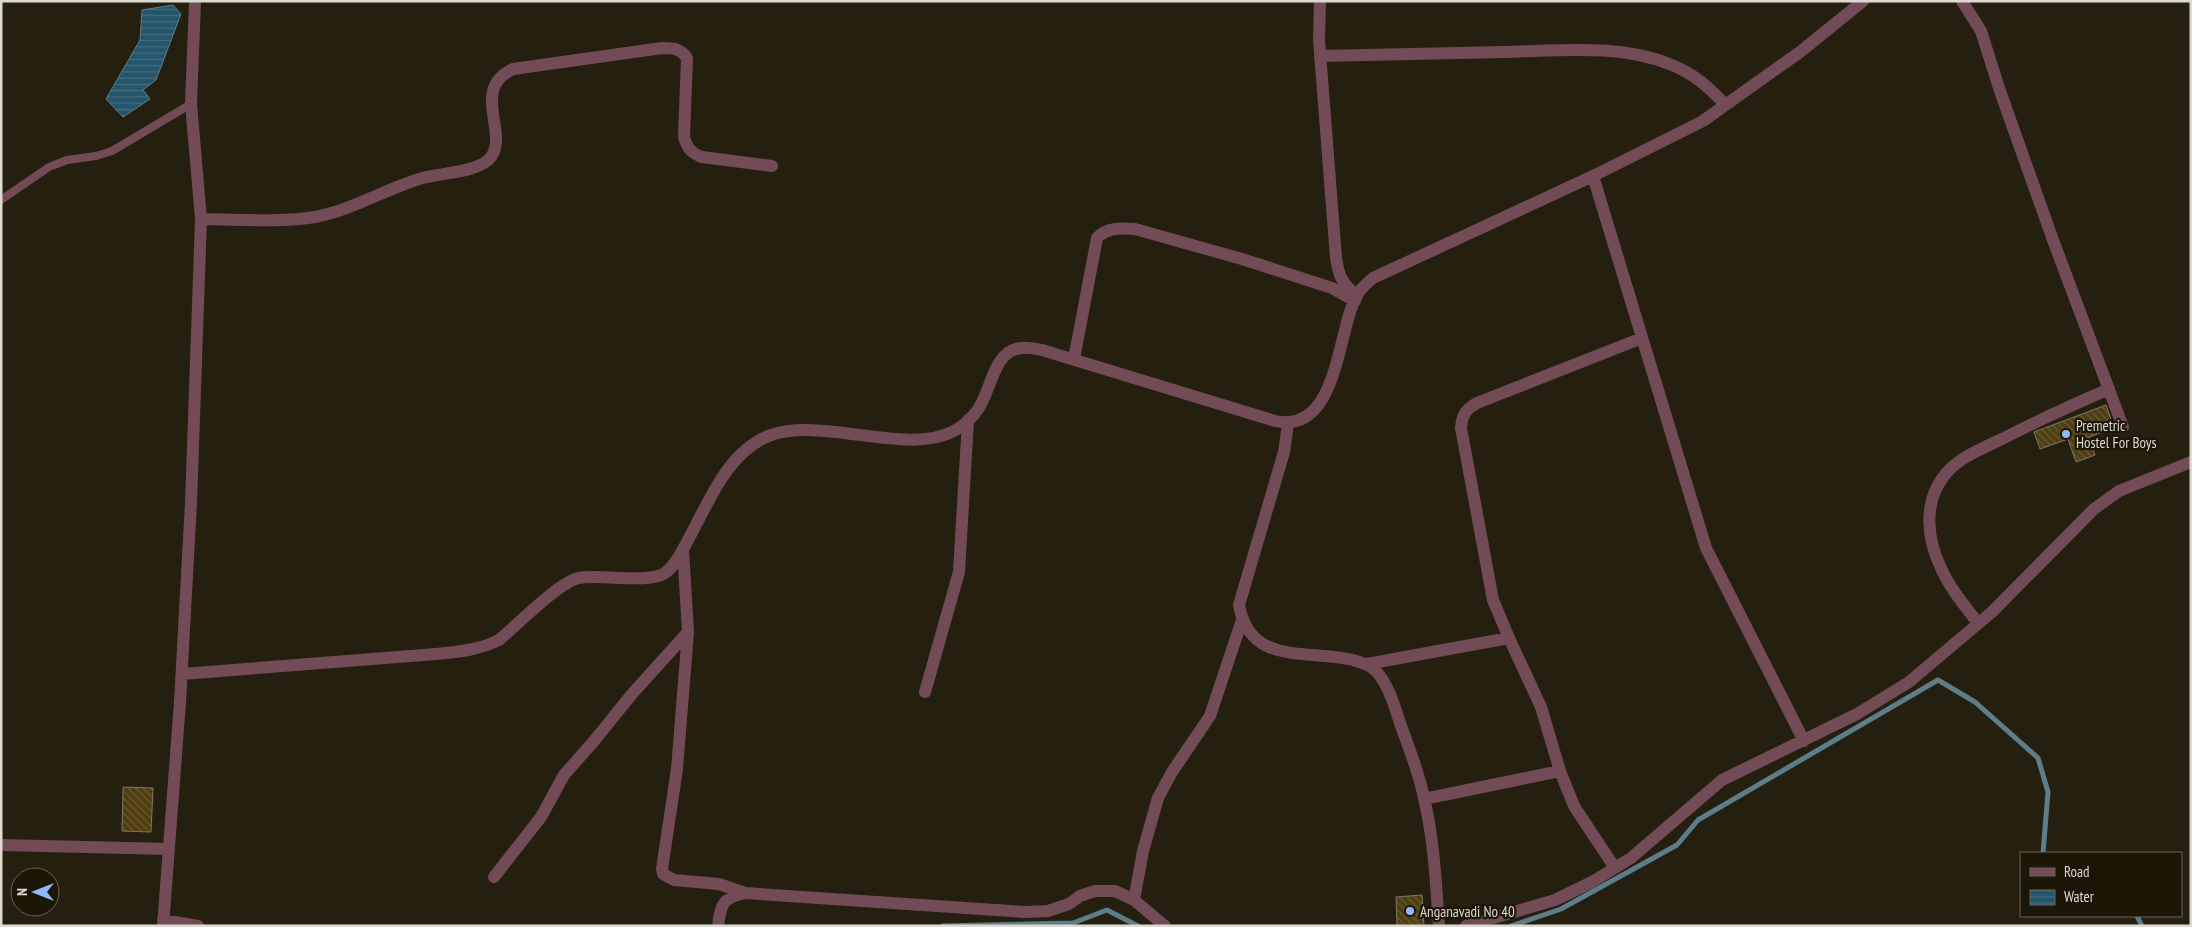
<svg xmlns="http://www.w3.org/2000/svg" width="2192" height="927" font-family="'PT Sans Narrow',sans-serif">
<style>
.water{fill:url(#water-rules);stroke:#5c7d8a}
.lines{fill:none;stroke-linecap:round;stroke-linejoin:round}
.stream{stroke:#5c7d8a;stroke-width:5}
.building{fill:url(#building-back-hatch);stroke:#7f7867}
.lane{stroke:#734b57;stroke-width:8}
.street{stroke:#734b57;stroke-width:12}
.poi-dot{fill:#93b7fd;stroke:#1c1607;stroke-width:2}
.labels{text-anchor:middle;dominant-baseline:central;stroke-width:4.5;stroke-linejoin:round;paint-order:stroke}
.poi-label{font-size:15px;fill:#dedad1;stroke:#1c1607;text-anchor:start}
</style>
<defs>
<pattern id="water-rules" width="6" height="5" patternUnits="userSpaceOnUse" patternTransform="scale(1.25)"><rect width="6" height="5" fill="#25556b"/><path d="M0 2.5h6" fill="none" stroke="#446d7f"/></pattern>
<pattern id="building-back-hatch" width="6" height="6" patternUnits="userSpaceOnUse" patternTransform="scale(1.25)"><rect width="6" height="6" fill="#4e3e12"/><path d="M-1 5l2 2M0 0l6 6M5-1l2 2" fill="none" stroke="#675933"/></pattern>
</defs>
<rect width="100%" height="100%" fill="#251f10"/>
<path class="water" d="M173,5L181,14L156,80L143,90L150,99L123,117L106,99L140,40L142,10Z"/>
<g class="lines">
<path class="stream" d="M2137,916L2142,926
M942,926L1073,923L1107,910L1138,926
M1511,926L1561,909L1677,845L1698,820L1938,680L1975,702L2038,758L2048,792L2043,853"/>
</g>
<path class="building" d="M2106,405L2114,428L2089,437L2095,455L2076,462L2068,439L2040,449L2034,432Z
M123,787L153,788L151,832L122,831Z
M1422,895L1424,926H1397L1396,897Z"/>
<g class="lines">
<path class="lane" d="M1,200L49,167L67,160L96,156L112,151L191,104"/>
<path class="street" d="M1320,1L1319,40L1336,258C1339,277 1342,283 1357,296
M1962,1L1981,31L2000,91L2053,240L2123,427
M1320,56C1381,55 1442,53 1503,52C1558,51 1619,43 1672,65C1696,75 1708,87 1726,105
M1593,176L1706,548L1804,741
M201,219C238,219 278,223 315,217C352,210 384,190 419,179C437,173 479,173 491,157C509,133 470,89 513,69L662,48C673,48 680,48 687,58L684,137C687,148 691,153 702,157L772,166
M1074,359L1097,238C1107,227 1122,228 1135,229L1242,259L1332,288L1355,301
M1288,424L1284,452L1239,605C1250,666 1306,649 1353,660C1362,663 1370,664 1376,671C1389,685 1395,708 1401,726C1410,750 1419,773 1424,798C1434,840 1436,883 1439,926
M683,550L688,632L677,769L662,869L663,874L674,880L719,884L745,893
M1978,623C1964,605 1949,587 1940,566C1922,526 1925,483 1964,458C1976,451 1989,445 2002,439C2037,421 2072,405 2109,389
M1367,664L1509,638
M182,674L436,654C458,652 479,650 499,640C516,626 560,581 579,578C601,574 649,584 665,573C675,566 681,553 687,542C708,504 727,451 771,435C824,417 907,456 954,431C963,426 973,417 979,408C996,379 994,337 1042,350L1275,421C1339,435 1337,329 1357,295C1361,288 1367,283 1373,278L1593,176L1703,121L1800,52L1863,1
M925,692L959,572L968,420
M1424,799L1560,771
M1,845L169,849
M1615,868L1574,806L1560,771L1541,707L1509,638L1493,600L1461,428C1462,415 1466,409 1477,403L1642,338
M494,877L541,817L564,775L594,741L632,694L688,632
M1134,900L1143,851L1158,798L1172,772L1210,716L1242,620
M163,920L198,926
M163,926L180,702L191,503L201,219L191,104L195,1
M718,926C721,904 722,898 745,893L1024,912L1048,911L1069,904L1080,896L1095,891H1115L1134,900L1165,926
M1466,926L1555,900L1592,882L1631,858L1722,780L1857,714L1909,682L1992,612L2094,509L2119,491L2191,462"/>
</g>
<g class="poi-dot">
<circle cx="2066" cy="434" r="5"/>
<circle cx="1410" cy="911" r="5"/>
</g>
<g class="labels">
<g class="poi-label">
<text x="2076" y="425">Premetric<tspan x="2076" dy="17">Hostel For Boys</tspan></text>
<text x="1420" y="911">Anganavadi No 40</text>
</g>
</g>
<rect width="2192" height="927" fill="none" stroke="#dedad1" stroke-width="5"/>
<rect x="2020" y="852" width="162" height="65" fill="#1c1607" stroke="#6a6458"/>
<rect x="2030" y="868" width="25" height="8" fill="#734b57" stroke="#6a6458"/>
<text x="2064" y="877" font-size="15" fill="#dedad1">Road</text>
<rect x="2030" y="890" width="25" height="15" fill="url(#water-rules)" stroke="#6a6458"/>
<text x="2064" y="902" font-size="15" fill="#dedad1">Water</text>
<g transform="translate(35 892) rotate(270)"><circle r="24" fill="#1c1607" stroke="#6a6458"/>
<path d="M0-4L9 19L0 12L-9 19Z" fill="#93b7fd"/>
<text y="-8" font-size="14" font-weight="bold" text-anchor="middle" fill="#dedad1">N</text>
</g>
</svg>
